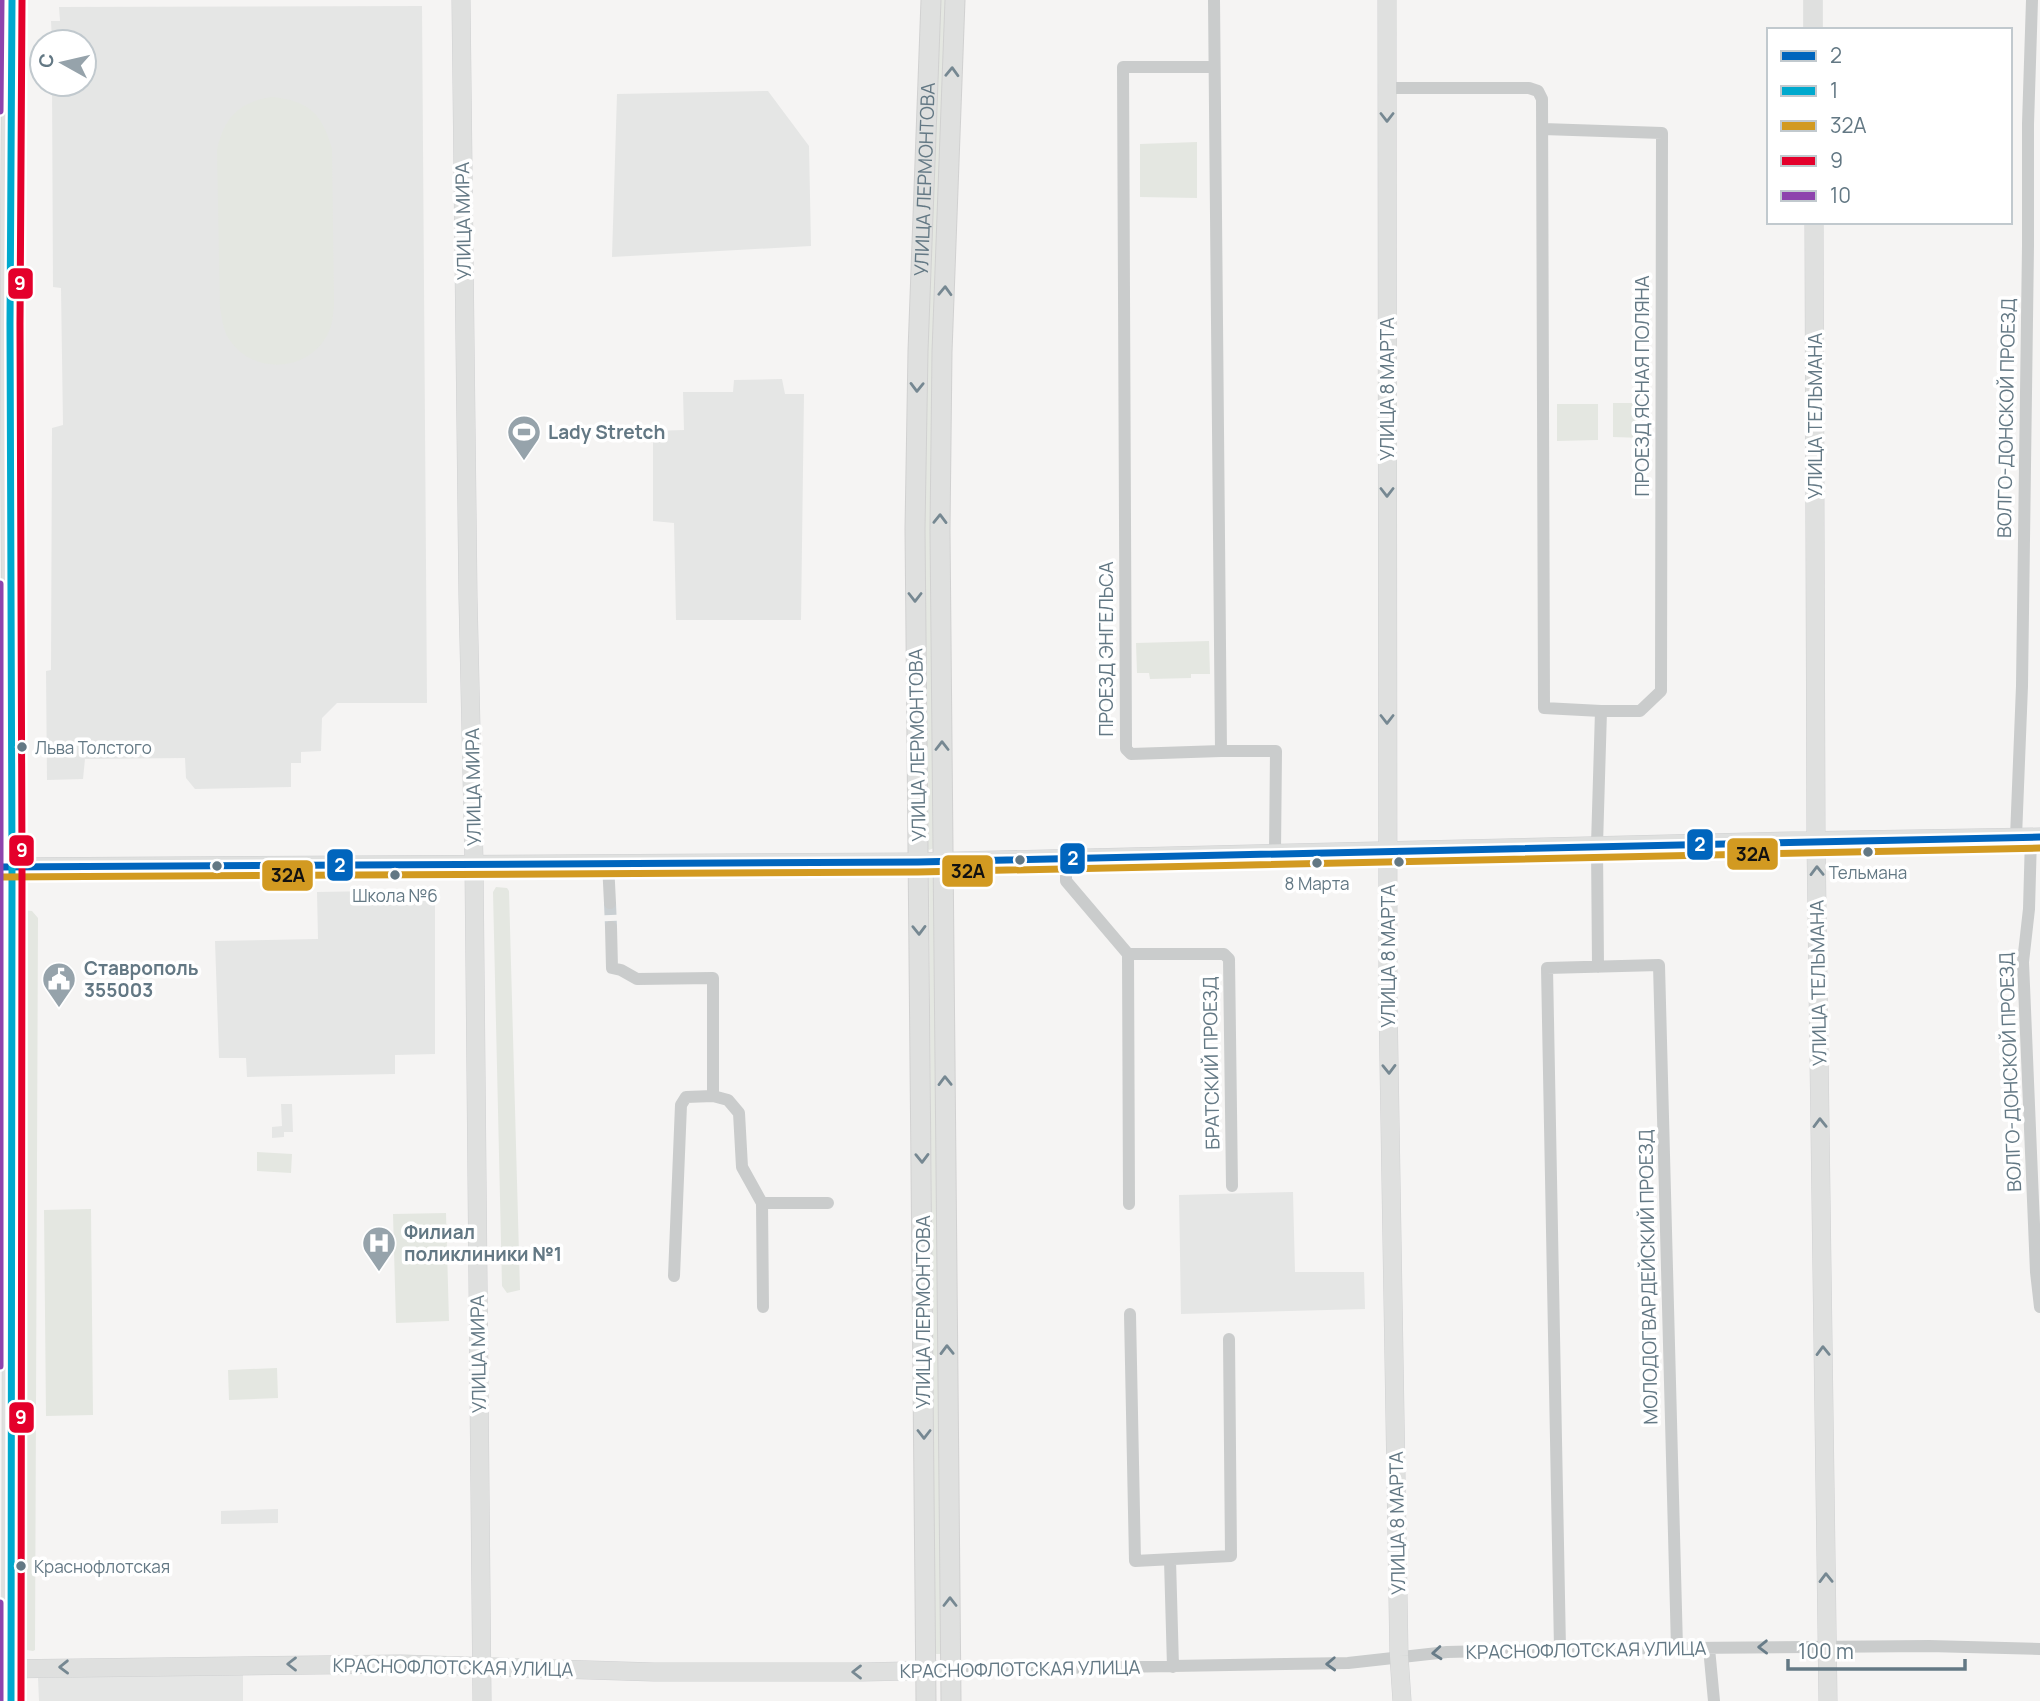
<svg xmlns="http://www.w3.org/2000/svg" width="2040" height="1701" font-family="Manrope,sans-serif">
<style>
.built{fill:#e5e6e5}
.green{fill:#e4e7e1}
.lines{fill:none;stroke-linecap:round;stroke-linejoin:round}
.street-tunnel{stroke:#c9cfd2;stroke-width:12;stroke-dasharray:12 6;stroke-linecap:butt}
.secondary-casing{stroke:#d0d1d2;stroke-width:19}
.primary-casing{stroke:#d1d1d1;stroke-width:21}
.street{stroke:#cacccc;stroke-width:12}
.secondary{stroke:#dfe0df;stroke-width:18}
.primary{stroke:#dfe0df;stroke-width:19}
.bus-1-casing{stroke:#fff;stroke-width:12}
.bus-2-casing{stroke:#fff;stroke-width:12}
.bus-3-casing{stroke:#fff;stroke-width:12}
.bus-4-casing{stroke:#fff;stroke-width:12}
.bus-5-casing{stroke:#fff;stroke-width:12}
.bus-1{stroke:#0065bd;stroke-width:7}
.bus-2{stroke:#00a9ce;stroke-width:7}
.bus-3{stroke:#d29a21;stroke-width:7}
.bus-4{stroke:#e4002b;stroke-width:7}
.bus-5{stroke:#8e44ad;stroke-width:7}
.oneway{stroke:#768892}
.oneway2{stroke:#687c88}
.bus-dot{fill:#637884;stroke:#fff;stroke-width:2.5}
.labels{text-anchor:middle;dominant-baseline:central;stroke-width:7;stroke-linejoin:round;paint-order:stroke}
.bus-label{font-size:17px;fill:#637884;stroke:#fff}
.street-label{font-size:19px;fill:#637884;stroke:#fff}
.poi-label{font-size:19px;font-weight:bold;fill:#637884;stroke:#fff;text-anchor:start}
.line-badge{stroke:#fff;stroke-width:2.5}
.badge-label{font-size:19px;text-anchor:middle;font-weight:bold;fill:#fff}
.pale-badge-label{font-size:19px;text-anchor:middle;font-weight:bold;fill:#111}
</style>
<rect width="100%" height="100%" fill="#f5f4f3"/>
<path class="built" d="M422,6L427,703H337L322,718L321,751L301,752V763H291V787L195,789L186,778L185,758L85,759L83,779L47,780L46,671L51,670L52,428L63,425L61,288L53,287L52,84H84V42H52L51,21H60L59,7Z
M768,91L809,146L811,246L612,257L617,94Z
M782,379L785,394H804L801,620H676L674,523L653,521V431L684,430L683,392H733L734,380Z
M435,890V1054L395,1055V1074L247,1077L246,1058H219L215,941L318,939L317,892Z
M281,1104H292L293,1132H284V1137L272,1138V1127L282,1126Z
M1293,1192L1295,1272H1364L1365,1309L1181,1314L1179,1195Z
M278,1509V1523L221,1524V1511Z
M243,1672V1701H39L38,1678Z"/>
<path class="green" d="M939,0H946L934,848L929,850L927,848L923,530L926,351Z
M272,97C310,101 322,114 332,149L334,305C333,312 333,320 331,326C317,370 258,378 231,342C223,332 222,319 220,307L217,151C223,118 239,102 272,97Z
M1197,142V198L1140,197V144Z
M1613,403H1643V438L1613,437Z
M1557,404H1598V440L1557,441Z
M1209,641L1210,674H1191V678L1150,679L1149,673H1137L1136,643Z
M929,875L935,876L941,1654H935Z
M496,887L507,888L509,891L520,1290L507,1293L502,1286L493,892Z
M22,910L32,911L38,918L35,1650L33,1651L27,1650L24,1639L26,1608L16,926V917Z
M257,1152L292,1154L291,1173L257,1171Z
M91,1209L93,1415L46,1416L44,1210Z
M446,1213L449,1321L396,1323L393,1214Z
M277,1368L278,1398L229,1400L228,1370Z"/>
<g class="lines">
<path class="street-tunnel" d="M610,903L611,927"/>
<g class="secondary-casing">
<path id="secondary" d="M461,0L468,597L474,864L482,1701
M1387,0L1388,1003L1399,1656L1402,1701
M1813,0V30
M1814,222L1816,840L1828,1701
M0,867L918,862L1793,841L2040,837
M0,1669L401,1664L654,1672H863L950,1670
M11,1701C9,1422 12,1143 12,863C11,576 7,288 12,0"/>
</g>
<g class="primary-casing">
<g id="primary">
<path id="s1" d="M926,1701L915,529L918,351L931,0"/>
<path d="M951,1701L940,530L942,352L955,0"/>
</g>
</g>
<path class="street" d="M1214,0L1221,751L1131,754L1126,749L1123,67H1214
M1387,88H1529L1538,91L1542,99L1544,708L1601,711L1597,845L1598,967
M1543,129L1662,133L1661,691L1640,711H1601
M1221,751H1276L1275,853
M2016,837L2022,686L2028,246V124L2032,0
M2031,837L2029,909L2023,962L2036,1272L2040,1307
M1066,857V881L1128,954
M608,863L610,903
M611,927L612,968L621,970L637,979L713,978V1096L686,1097L681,1105L674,1276
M713,1096L728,1100L739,1113L742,1167L762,1203L763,1307
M762,1203H828
M1129,1204L1128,954H1224L1229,959L1232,1186
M1130,1314L1135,1561L1231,1556L1229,1339
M1170,1560L1173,1667
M1709,1648L1714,1701
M1560,1649L1547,968L1659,965L1677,1648
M950,1670L1348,1663L1447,1652L1560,1649L1929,1646L2040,1649"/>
<use href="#secondary" class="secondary"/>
<use href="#primary" class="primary"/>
<g class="bus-1-casing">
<path id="bus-1" d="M0,867L918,862L2040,837"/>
</g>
<g class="bus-2-casing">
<path id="bus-2" d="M11,1701L12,863L10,324L12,0"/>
</g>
<g class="bus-3-casing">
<path id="bus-3" d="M0,877L918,872L2040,848"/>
</g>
<g class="bus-4-casing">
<path id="bus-4" d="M21,1701L22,863L20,324L22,0"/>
</g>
<g class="bus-5-casing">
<path id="bus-5" d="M0,111L1,0
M0,584V1366
M0,1603V1701"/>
</g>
<use href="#bus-1" class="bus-1"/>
<use href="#bus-2" class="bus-2"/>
<use href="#bus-3" class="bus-3"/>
<use href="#bus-4" class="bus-4"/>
<use href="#bus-5" class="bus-5"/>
</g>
<defs><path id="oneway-chevron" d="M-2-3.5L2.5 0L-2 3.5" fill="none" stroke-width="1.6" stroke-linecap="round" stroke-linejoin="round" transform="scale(1.75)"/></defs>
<g class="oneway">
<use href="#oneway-chevron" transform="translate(952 72) rotate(-88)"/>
<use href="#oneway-chevron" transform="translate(1387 117) rotate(90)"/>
<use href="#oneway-chevron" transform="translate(945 291) rotate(-88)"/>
<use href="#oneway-chevron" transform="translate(917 387) rotate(91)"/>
<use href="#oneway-chevron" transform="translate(1387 492) rotate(90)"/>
<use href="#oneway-chevron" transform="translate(940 519) rotate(-89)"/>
<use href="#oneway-chevron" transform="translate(915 597) rotate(90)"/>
<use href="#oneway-chevron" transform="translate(1387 719) rotate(90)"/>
<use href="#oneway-chevron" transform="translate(942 746) rotate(-90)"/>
<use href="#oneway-chevron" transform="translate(1817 871) rotate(-91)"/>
<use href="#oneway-chevron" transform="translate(919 930) rotate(89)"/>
<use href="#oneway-chevron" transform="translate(1389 1069) rotate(89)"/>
<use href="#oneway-chevron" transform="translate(945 1081) rotate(-91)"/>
<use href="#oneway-chevron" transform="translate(1820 1123) rotate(-91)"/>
<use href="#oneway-chevron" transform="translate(922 1158) rotate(89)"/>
<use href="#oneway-chevron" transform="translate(947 1350) rotate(-91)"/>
<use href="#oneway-chevron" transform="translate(1823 1351) rotate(-91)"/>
<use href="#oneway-chevron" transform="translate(924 1434) rotate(90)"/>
<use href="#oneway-chevron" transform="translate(1826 1578) rotate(-91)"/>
<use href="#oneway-chevron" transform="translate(950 1602) rotate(-90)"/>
<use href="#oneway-chevron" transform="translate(292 1664) rotate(180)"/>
<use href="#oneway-chevron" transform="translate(64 1667) rotate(179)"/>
<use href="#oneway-chevron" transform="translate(857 1672) rotate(180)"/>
</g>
<g class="oneway2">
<use href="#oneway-chevron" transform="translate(1763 1647) rotate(179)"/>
<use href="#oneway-chevron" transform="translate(1437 1653) rotate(175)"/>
<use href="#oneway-chevron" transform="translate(1331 1664) rotate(178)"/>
</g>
<defs>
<g id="stadium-pin" transform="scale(1.75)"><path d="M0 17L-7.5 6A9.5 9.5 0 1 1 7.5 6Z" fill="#96a3ab" stroke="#fff"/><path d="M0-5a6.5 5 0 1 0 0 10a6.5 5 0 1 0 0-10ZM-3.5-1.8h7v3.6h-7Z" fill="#fff"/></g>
<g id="civic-pin" transform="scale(1.75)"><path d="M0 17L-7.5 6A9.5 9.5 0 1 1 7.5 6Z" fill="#96a3ab" stroke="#fff"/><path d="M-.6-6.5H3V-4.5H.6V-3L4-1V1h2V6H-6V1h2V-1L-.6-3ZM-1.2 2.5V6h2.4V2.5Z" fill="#fff"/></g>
<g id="hospital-pin" transform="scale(1.75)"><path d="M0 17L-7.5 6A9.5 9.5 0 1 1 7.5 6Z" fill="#96a3ab" stroke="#fff"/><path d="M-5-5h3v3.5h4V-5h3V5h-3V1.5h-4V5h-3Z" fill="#fff"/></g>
</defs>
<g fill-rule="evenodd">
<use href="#stadium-pin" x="524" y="432"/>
<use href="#civic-pin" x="59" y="979"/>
<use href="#hospital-pin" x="379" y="1243"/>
</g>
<g class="bus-dot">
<circle cx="22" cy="747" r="6"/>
<circle cx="1868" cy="852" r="6"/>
<circle cx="1020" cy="860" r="6"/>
<circle cx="1399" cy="862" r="6"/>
<circle cx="1317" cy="863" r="6"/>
<circle cx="217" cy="866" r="6"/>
<circle cx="395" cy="875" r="6"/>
<circle cx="21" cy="1566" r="6"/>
</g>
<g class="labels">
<g class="bus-label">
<text x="35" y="747" text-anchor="start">Льва Толстого</text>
<text x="1868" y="872">Тельмана</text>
<text x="1317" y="883">8 Марта</text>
<text x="395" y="895">Школа №6</text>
<text x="34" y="1566" text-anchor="start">Краснофлотская</text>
</g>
<g class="street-label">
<text stroke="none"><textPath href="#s1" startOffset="1522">УЛИЦА ЛЕРМОНТОВА</textPath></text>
<text transform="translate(463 221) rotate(-91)">УЛИЦА МИРА</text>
<text transform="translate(1642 386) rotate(-90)">ПРОЕЗД ЯСНАЯ ПОЛЯНА</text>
<text transform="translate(1387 389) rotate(-90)">УЛИЦА 8 МАРТА</text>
<text transform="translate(1815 416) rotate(-90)">УЛИЦА ТЕЛЬМАНА</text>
<text transform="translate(2006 418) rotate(-89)">ВОЛГО-ДОНСКОЙ ПРОЕЗД</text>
<text transform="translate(1106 649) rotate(-90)">ПРОЕЗД ЭНГЕЛЬСА</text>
<text transform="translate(917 745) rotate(-91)">УЛИЦА ЛЕРМОНТОВА</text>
<text transform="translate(473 787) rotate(-91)">УЛИЦА МИРА</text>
<text transform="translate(1388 956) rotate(-90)">УЛИЦА 8 МАРТА</text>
<text transform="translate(1818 983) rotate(-91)">УЛИЦА ТЕЛЬМАНА</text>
<text transform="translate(1211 1063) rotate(-91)">БРАТСКИЙ ПРОЕЗД</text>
<text transform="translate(2010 1072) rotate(-92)">ВОЛГО-ДОНСКОЙ ПРОЕЗД</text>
<text transform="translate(1648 1277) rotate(-91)">МОЛОДОГВАРДЕЙСКИЙ ПРОЕЗД</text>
<text transform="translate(923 1312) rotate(-90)">УЛИЦА ЛЕРМОНТОВА</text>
<text transform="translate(478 1354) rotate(-91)">УЛИЦА МИРА</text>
<text transform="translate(1397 1523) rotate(-91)">УЛИЦА 8 МАРТА</text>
<text transform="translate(1586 1650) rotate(-1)">КРАСНОФЛОТСКАЯ УЛИЦА</text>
<text transform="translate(453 1667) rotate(1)">КРАСНОФЛОТСКАЯ УЛИЦА</text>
<text transform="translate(1020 1669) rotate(-1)">КРАСНОФЛОТСКАЯ УЛИЦА</text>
</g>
<g class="poi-label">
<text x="548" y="432">Lady Stretch</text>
<text x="84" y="968">Ставрополь<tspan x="84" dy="22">355003</tspan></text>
<text x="404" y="1232">Филиал<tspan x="404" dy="22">поликлиники №1</tspan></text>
</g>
</g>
<g class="line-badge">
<rect x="7" y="267" width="27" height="33" rx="7" fill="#e4002b"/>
<rect x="1686" y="828" width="28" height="33" rx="7" fill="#0065bd"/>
<rect x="8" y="834" width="27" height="33" rx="7" fill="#e4002b"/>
<rect x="1726" y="837" width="53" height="34" rx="7" fill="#d29a21"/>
<rect x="1059" y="842" width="27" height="33" rx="7" fill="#0065bd"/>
<rect x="326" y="848" width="28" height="34" rx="7" fill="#0065bd"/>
<rect x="941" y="854" width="53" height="34" rx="7" fill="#d29a21"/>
<rect x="261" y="859" width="53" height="33" rx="7" fill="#d29a21"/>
<rect x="8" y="1401" width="27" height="33" rx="7" fill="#e4002b"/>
</g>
<g class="badge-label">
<text x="20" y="290">9</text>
<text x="1700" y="851">2</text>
<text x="22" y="857">9</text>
<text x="1073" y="865">2</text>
<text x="340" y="872">2</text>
<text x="21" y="1424">9</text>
</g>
<g class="pale-badge-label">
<text x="1753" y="861">32A</text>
<text x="968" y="878">32A</text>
<text x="288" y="882">32A</text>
</g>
<rect x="1767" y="28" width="245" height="196" fill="#ffffff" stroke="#c1c9ce" stroke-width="2"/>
<rect x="1781" y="51" width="35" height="10" fill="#0065bd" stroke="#c1c9ce" stroke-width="2"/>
<text x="1830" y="63" font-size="21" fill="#637884">2</text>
<rect x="1781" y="86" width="35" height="10" fill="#00a9ce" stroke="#c1c9ce" stroke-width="2"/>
<text x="1830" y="98" font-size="21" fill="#637884">1</text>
<rect x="1781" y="121" width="35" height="10" fill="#d29a21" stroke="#c1c9ce" stroke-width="2"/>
<text x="1830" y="133" font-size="21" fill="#637884">32A</text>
<rect x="1781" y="156" width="35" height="10" fill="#e4002b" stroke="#c1c9ce" stroke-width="2"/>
<text x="1830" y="168" font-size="21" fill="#637884">9</text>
<rect x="1781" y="191" width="35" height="10" fill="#8e44ad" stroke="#c1c9ce" stroke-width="2"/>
<text x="1830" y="203" font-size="21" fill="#637884">10</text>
<g transform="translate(63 63) rotate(278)"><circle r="33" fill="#ffffff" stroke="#c1c9ce" stroke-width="2"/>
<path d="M0-5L12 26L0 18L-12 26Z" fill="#96a3ab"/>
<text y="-10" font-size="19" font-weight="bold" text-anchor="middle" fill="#637884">С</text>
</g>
<path d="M1788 1659v10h177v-10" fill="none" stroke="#637884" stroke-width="3.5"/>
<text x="1798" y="1659" font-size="21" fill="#637884" stroke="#ffffff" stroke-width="5" paint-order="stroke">100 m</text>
</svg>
